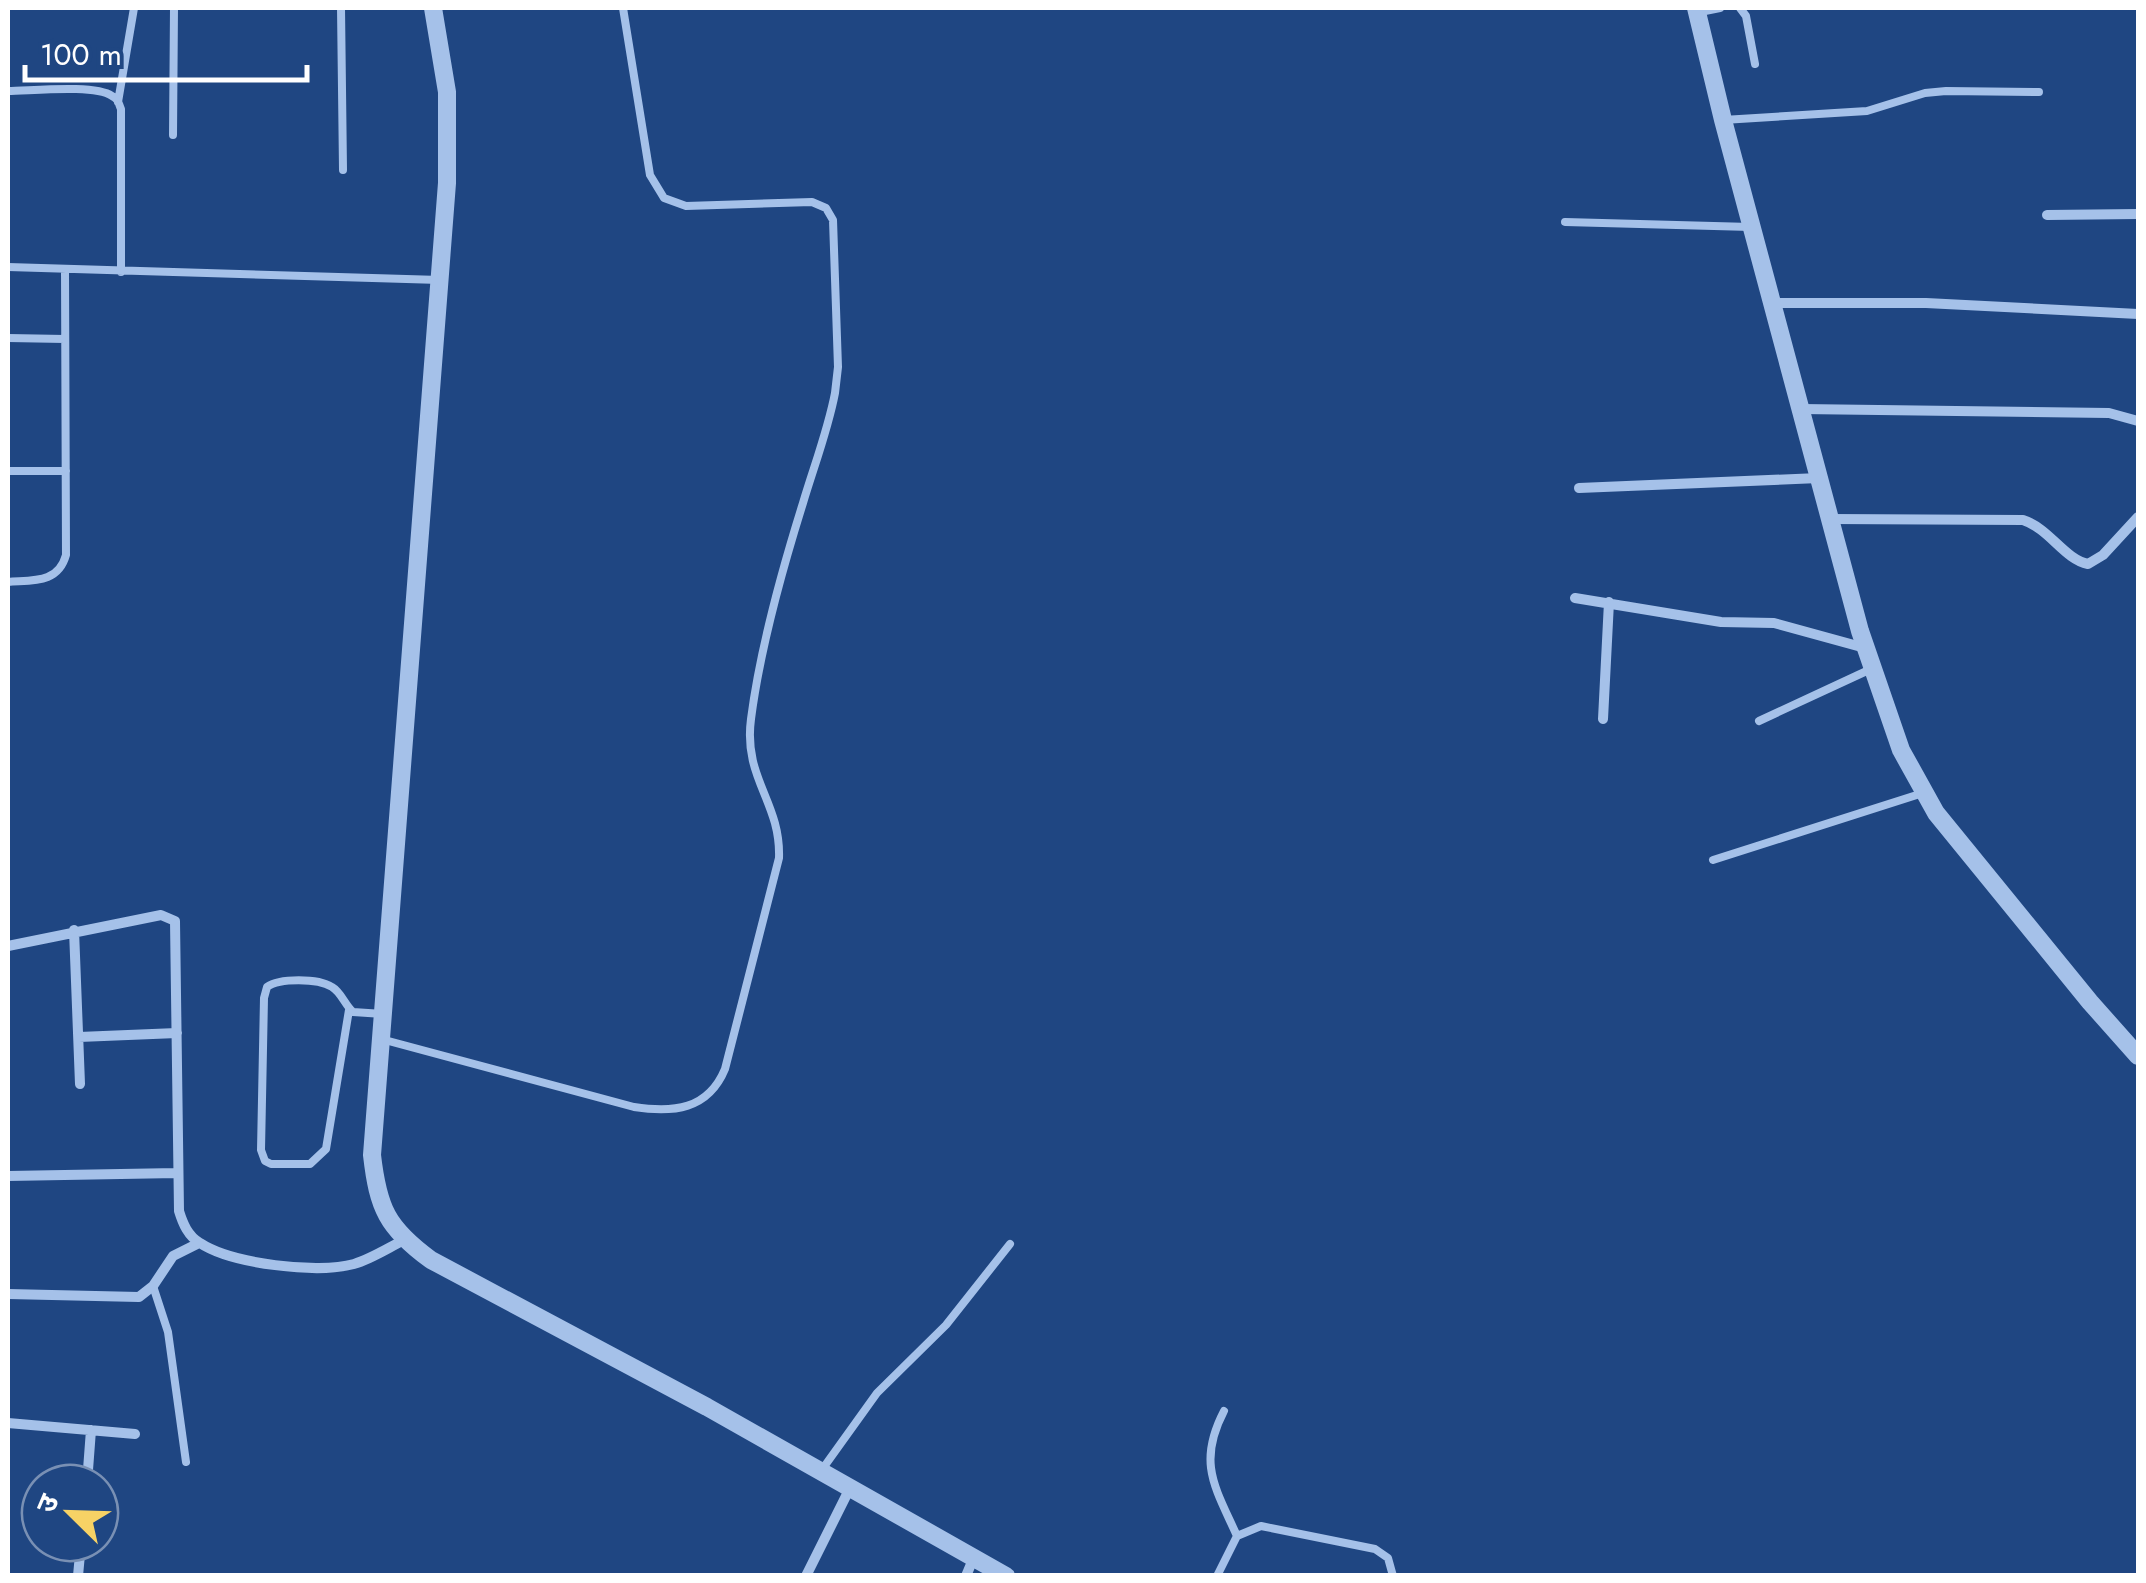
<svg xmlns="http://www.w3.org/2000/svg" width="2146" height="1583" font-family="Jost,'Noto Sans Devanagari',sans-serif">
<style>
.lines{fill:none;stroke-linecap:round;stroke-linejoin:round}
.service{stroke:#a5c1e9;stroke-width:8}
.minor{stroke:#a5c1e9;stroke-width:10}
.tertiary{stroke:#a5c1e9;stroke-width:18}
</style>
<rect width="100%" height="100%" fill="#1f4682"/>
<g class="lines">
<path class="service" d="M341,8L343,170
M1740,8L1746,16L1755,64
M1700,12L1720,8
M8,91C30,91 95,84 112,96C119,100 118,102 121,109V272
M118,102L134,8
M1723,120L1867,111L1925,93L1946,91L2039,92
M173,135L174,8
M1565,222L1751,227
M8,267L440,280
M8,338L65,339
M8,471H66
M8,582C32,580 58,584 66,555L65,269
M1759,721L1871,669
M1713,860L1923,793
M349,1010L326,1149L310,1164H271L265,1161L261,1150L264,998L267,987C279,978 318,978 332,987C341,992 345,1005 353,1012L383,1014
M381,1039L634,1107C673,1113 708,1110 725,1069L779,858C781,802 743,779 751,719C760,649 782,570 803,503C814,466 828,430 835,393L838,367L833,220L826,208L812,202L686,206L664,198L650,175L623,8
M153,1286L168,1332L186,1462
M1224,1411C1197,1463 1215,1487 1237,1536
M821,1471L877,1393L946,1325L1010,1244
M1217,1576L1237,1536L1261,1526L1375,1549L1388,1558L1393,1576"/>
<path class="minor" d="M2047,215L2138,214
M1772,303H1926L2138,314
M1801,409L2109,413L2138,421
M1579,488L1819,478
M1830,519L2023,520C2050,529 2064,559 2088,564L2103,555L2138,517
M1575,598L1721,622L1774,623L1865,648
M1603,719L1609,602
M74,930L80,1084
M8,946L161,915L175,921L179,1211C183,1224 188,1236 200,1243C232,1264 317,1274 354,1264C371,1259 388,1248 404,1240
M79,1037L177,1033
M8,1176L177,1173
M8,1294L139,1297L153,1286L173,1256L199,1243
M8,1423L135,1434
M87,1483L91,1430
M78,1576L81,1543
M806,1576L850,1488
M966,1576L974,1557"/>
<path class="tertiary" d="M433,8L447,92V183L372,1155C378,1208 387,1228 431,1260L707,1407L1006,1576
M1696,8L1723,120L1860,631L1901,750L1936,813L2090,1002L2138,1056"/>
</g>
<rect width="2146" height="1583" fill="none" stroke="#ffffff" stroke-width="20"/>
<g transform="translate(70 1513) rotate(293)"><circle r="48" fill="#1f4682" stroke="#7990b4" stroke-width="2.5"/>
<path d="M0-8L18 38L0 25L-18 38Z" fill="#f7d265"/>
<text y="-15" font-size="28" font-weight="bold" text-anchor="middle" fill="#ffffff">उ</text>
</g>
<path d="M25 65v15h282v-15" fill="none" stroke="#ffffff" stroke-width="5"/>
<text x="40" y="65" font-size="30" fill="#ffffff" stroke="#1f4682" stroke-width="8" paint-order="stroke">100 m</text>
</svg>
